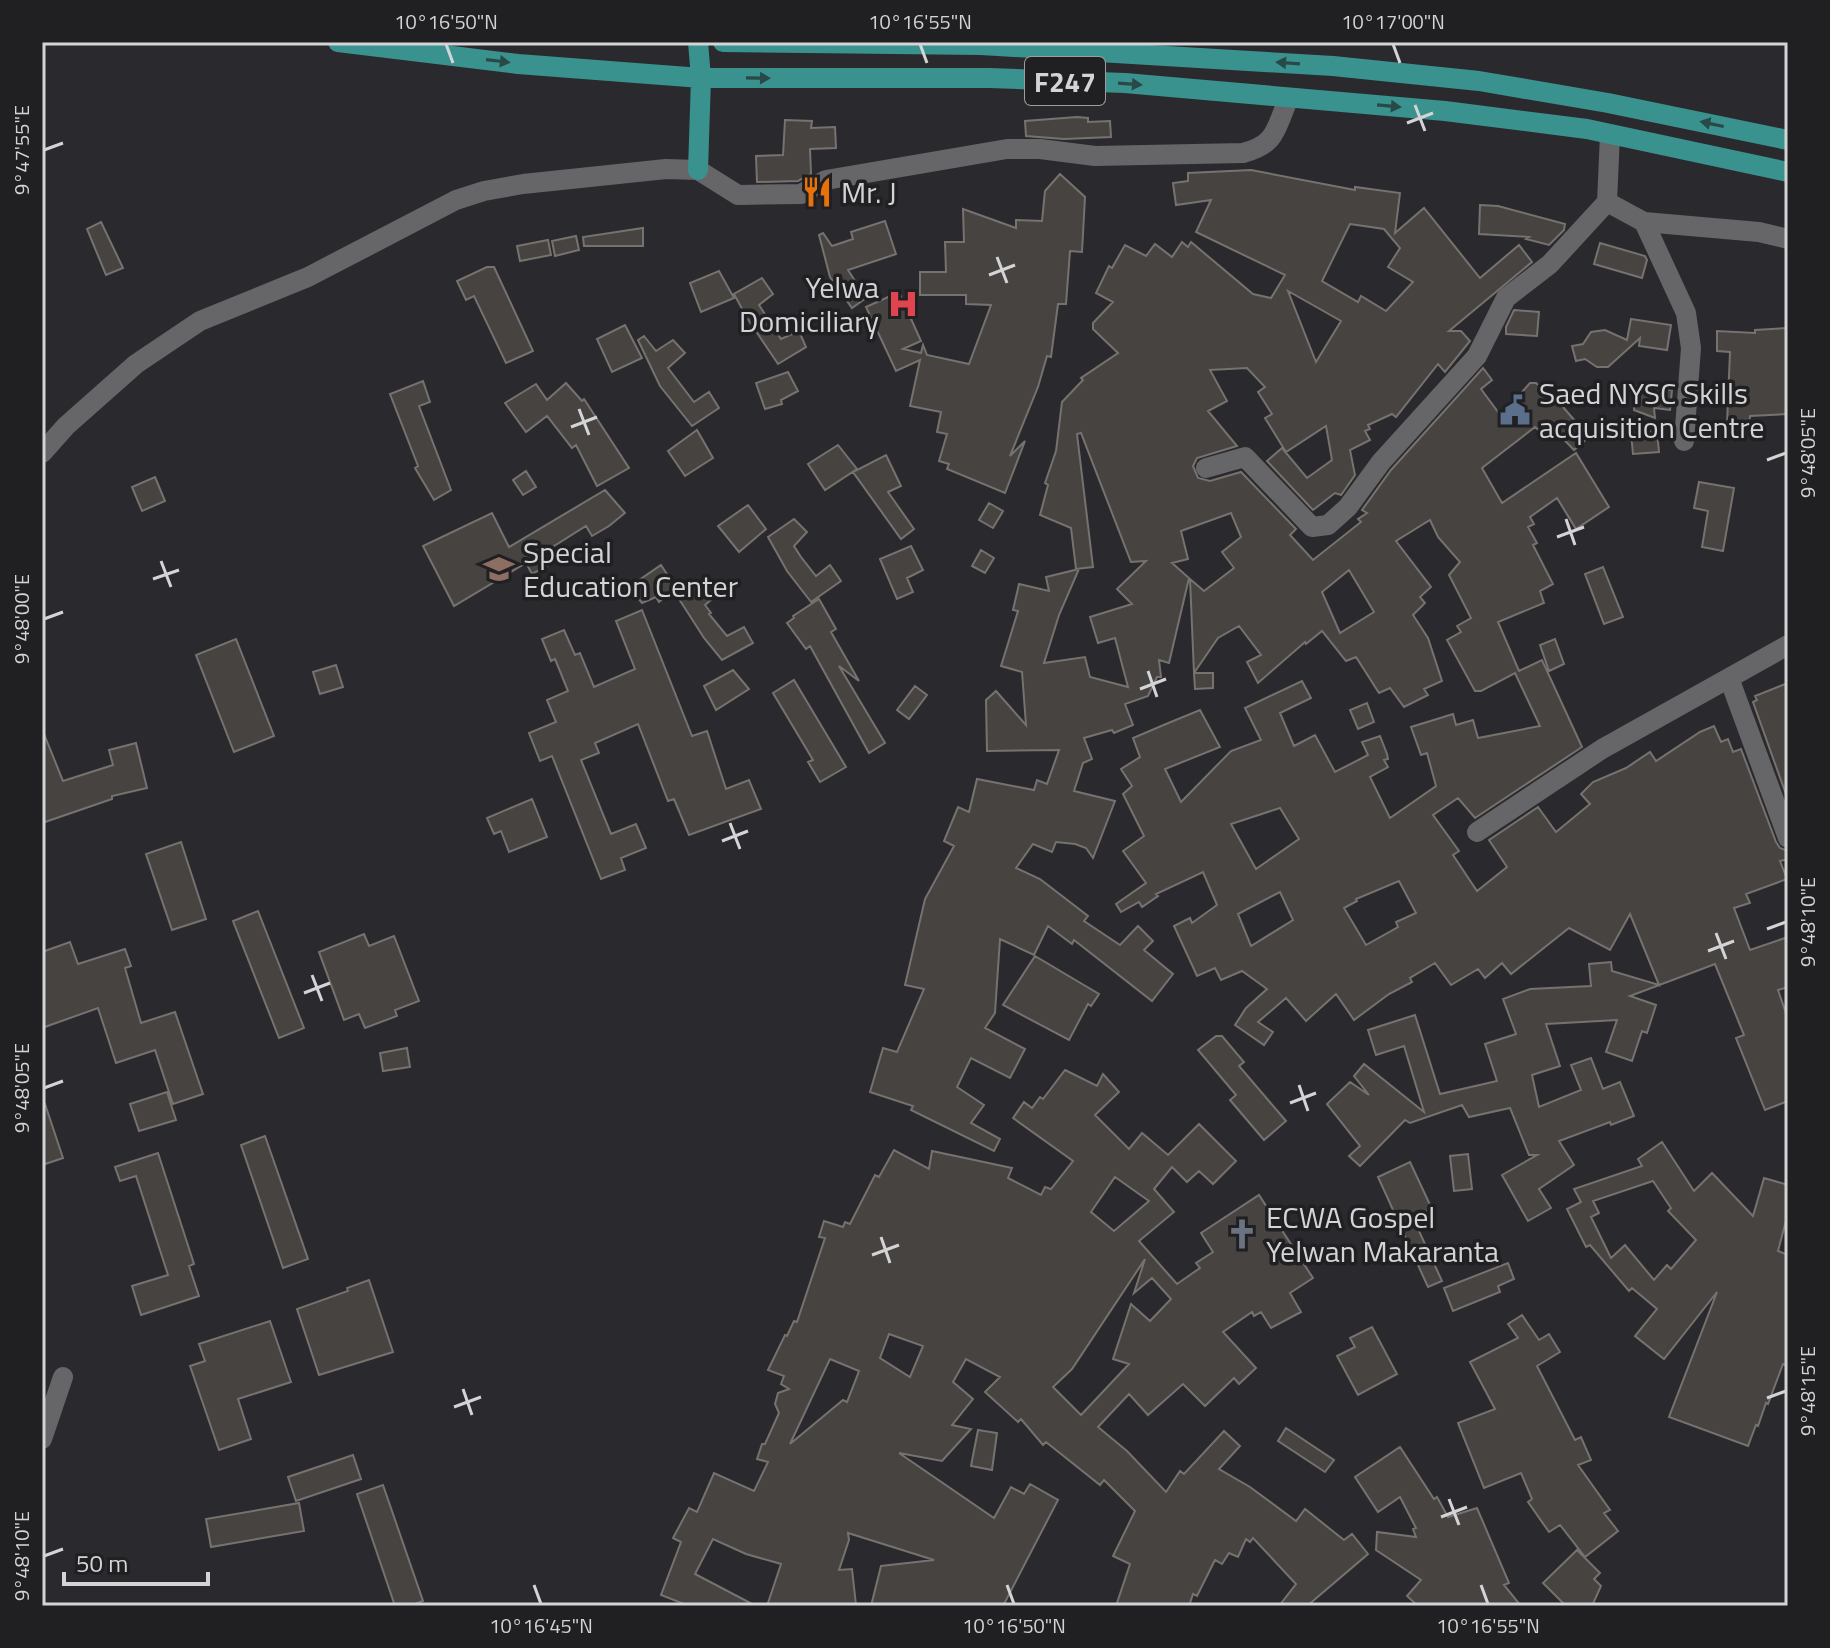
<svg xmlns="http://www.w3.org/2000/svg" width="1830" height="1648" font-family="'Titillium Web',sans-serif">
<style>
.building{fill:#464341;stroke:#75726f;stroke-width:2;fill-rule:evenodd}
.lines{fill:none;stroke-linecap:round;stroke-linejoin:round}
.street{stroke:#666669;stroke-width:20}
.primary{stroke:#3a928e;stroke-width:20}
.oneway{fill:#294848}
.ticks{fill:none;stroke:#d4d4d6;stroke-width:3}
.labels{text-anchor:middle;dominant-baseline:central;stroke-width:7;stroke-linejoin:round;paint-order:stroke}
.shield{fill:#202023;stroke:#9e9ea0;stroke-width:2}
.shield-label{font-size:28px;font-weight:bold;fill:#d4d4d6}
.poi-label{font-size:30px;fill:#d4d4d6;stroke:#202023;text-anchor:start}
.neatline{fill:none;stroke:#d4d4d6;stroke-width:3}
.ticks-label{font-size:20px;text-anchor:middle;fill:#d4d4d6}
</style>
<rect width="100%" height="100%" fill="#2a292d"/>
<path class="building" d="M1077,117L1088,118V122L1110,121L1111,137L1064,139L1026,136L1025,121Z
M785,120L812,121L811,128L835,127L836,148L810,149L811,174L798,181L757,182L756,156L783,155Z
M1251,170L1355,190V187L1400,193L1395,233L1424,208L1480,278L1519,245L1532,262L1449,331H1461L1470,341L1445,372L1438,364L1396,417L1392,414L1368,425L1370,429L1365,431L1370,440L1350,450L1355,475L1341,495L1335,493L1313,510L1267,461L1282,448L1307,478L1332,460L1326,426L1286,452L1265,418L1272,414L1258,392L1265,387L1247,368L1210,370L1227,401L1208,411L1237,446L1197,458L1193,466L1198,478L1210,481L1241,472L1296,529L1290,535L1313,560L1361,522L1358,519L1367,513L1362,510L1391,470L1483,368L1492,380L1481,389L1501,416L1530,383H1536L1563,407L1589,437L1574,450L1548,423L1541,432L1535,427L1482,468L1502,503L1576,453L1609,507L1576,529L1557,498L1530,517L1534,524L1528,527L1537,543L1533,545L1553,584L1540,591L1544,603L1498,622L1519,671L1542,660L1582,747L1475,818L1458,798L1433,815L1459,851L1453,855L1477,891L1507,867L1489,840L1538,807L1556,832L1590,804L1581,794L1593,782L1626,768L1650,752L1656,761L1700,732L1714,726L1721,742L1728,739L1733,752L1741,749L1776,842L1780,848L1788,851V859L1780,861L1787,879L1746,894L1750,903L1734,908L1750,950L1788,937V987L1778,990L1788,1019V1101L1765,1110L1736,1038L1744,1035L1715,964L1630,996L1656,1005L1647,1033L1642,1031L1632,1061L1606,1052L1617,1020L1546,1024L1560,1066L1532,1075L1539,1107L1581,1090L1571,1065L1591,1058L1603,1089L1620,1082L1634,1116L1611,1125L1610,1122L1559,1141L1574,1165L1539,1189L1551,1208L1528,1221L1502,1175L1537,1155H1529L1510,1108L1469,1117L1462,1105L1410,1123L1405,1120L1360,1166L1349,1156L1360,1146L1327,1104L1350,1082L1369,1095L1354,1076L1364,1064L1424,1112L1404,1046L1376,1055L1368,1030L1415,1015L1440,1094L1497,1081L1485,1044L1516,1034L1503,999L1530,989L1591,986L1589,964L1611,962L1612,971L1659,985L1630,914L1610,950L1569,928L1511,974L1502,963L1485,978L1478,969L1451,985L1435,963L1410,978L1412,982L1389,994L1354,1020L1336,994L1306,1021L1286,998L1258,1022L1273,1032L1264,1045L1235,1025L1246,1008L1267,989L1242,971L1221,980L1215,968L1197,976L1174,926L1190,918L1192,923L1217,905L1203,872L1156,894L1158,896L1142,907L1139,902L1121,912L1116,904L1146,883L1123,851L1144,836L1123,794L1132,786L1121,769L1140,757L1133,738L1166,724L1200,710L1220,747L1165,769L1181,802L1231,751L1261,740L1245,708L1302,681L1311,698L1280,713L1294,746L1315,735L1335,772L1368,755L1362,742L1380,736L1387,754L1388,759L1384,760L1388,767L1370,777L1390,818L1436,786L1427,753L1421,755L1411,727L1453,714L1456,725L1473,720L1478,738L1540,726L1515,673L1481,691H1475L1447,640L1461,632L1457,626L1471,618L1449,575L1460,562L1438,537L1430,520L1396,541L1431,587L1420,597L1425,603L1413,615L1428,638L1442,681L1424,689L1428,695L1404,707L1390,688L1379,693L1356,657L1346,661L1322,631L1306,644L1305,642L1258,683L1247,662L1261,655L1239,626L1218,638L1194,673L1190,579L1204,591L1234,568L1222,552L1241,537L1231,513L1181,531L1188,559L1172,563L1189,578L1169,663L1159,660L1161,677H1157L1148,696L1125,704L1133,725L1114,733L1112,730L1084,738L1092,759L1083,763L1074,791L1115,801L1093,858L1086,848L1075,844L1056,842L1052,852L1033,844L1016,868L1040,879L1088,916L1084,921L1120,945L1138,926L1153,941L1144,950L1173,974L1152,1001L1074,940L1072,944L1048,926L1034,955L1000,939L995,1013L985,1028L1025,1049L1010,1078L971,1058L957,1087L984,1105L971,1123L1000,1139L994,1151L911,1110L913,1106L870,1092L883,1048L897,1052L924,989L905,985L925,899L954,846L944,841L958,807L969,812L977,779L1034,790L1037,780L1047,784L1059,750L987,751L986,700L996,691L1026,725L1022,672L1001,666L1018,611L1013,610L1019,584L1049,591L1046,577L1079,569L1059,615L1044,663L1085,657L1090,677L1128,687L1115,638L1098,643L1090,617L1132,604L1117,589L1146,561L1131,562L1081,433L1077,434L1093,567L1076,569L1071,528L1040,515L1048,485L1045,483L1056,451L1062,402L1083,380L1081,378L1118,353L1093,329V323L1113,302L1096,293L1109,266L1112,268L1125,245L1146,256L1155,244L1172,257L1182,242L1188,247L1191,242L1253,294L1271,298L1285,275L1196,232L1211,200L1176,205L1173,183L1188,181V173ZM1350,224L1384,229L1400,248L1388,267L1413,282L1386,311L1361,296L1358,302L1322,281ZM1288,291L1341,321L1316,362ZM1349,570L1374,612L1340,633L1322,592ZM1280,808L1299,839L1256,869L1231,824ZM1399,881L1416,913L1396,922L1398,927L1366,945L1344,908L1357,901L1356,899ZM1280,892L1293,920L1251,946L1238,914Z
M1060,174L1085,197L1082,252L1070,251L1066,304H1058L1051,357L1047,356L1038,387L1010,456L1025,441L1005,493L947,469L949,464L939,461L947,434L937,432L941,412L910,406L920,360L896,371L866,307L899,292L921,341L903,349L921,353L923,345L927,355L969,364L991,305L966,304V295H920V272H946L945,242H964L963,209L1016,228V220L1042,221L1045,191Z
M1480,205L1498,206L1565,224L1564,230L1549,245L1526,239L1529,237L1479,234Z
M885,221L896,254L848,270L866,298L852,308L830,277L819,235L823,233L832,246L853,239L851,232Z
M101,222L123,268L106,275L87,229Z
M643,228V246H584L583,237Z
M576,236L579,250L555,256L552,241Z
M548,240L551,255L520,261L517,246Z
M1600,243L1645,256L1647,260L1642,278L1594,264Z
M487,267H494L533,351L506,363L474,296L466,300L457,281Z
M719,271L734,298L701,312L690,283Z
M762,278L773,294L759,305L781,339L799,331L806,347L778,364L747,318L734,294Z
M1514,310L1539,312L1537,336L1506,334V327Z
M1631,319L1671,325L1667,350L1639,346L1640,338L1608,367H1597L1585,359L1576,361L1572,346L1583,344L1591,332L1605,330L1627,340Z
M625,325L642,358L612,372L597,339Z
M1788,328V414L1750,416L1749,425L1727,424L1730,352L1717,351V331L1755,333V330Z
M644,336L656,351L673,340L685,353L668,368L694,402L709,392L719,408L692,426L660,386L638,340Z
M788,372L798,391L781,400L782,404L765,409L756,383Z
M423,381L430,402L419,406L451,490L434,500L415,468L418,466L390,394Z
M566,383L582,401L584,399L629,468L597,486L576,445L572,448L547,416L526,432L505,403L536,384L547,400Z
M1636,386L1672,390L1670,410L1654,408L1655,418L1634,410Z
M697,430L713,458L685,476L668,451Z
M1657,431L1659,452L1633,454L1631,433Z
M838,445L857,469L825,490L808,464Z
M886,455L901,486L888,492L914,529L901,539L853,472Z
M526,471L536,487L523,495L513,480Z
M155,477L165,501L142,511L132,487Z
M1699,482L1734,488L1723,551L1702,547L1708,511L1694,508Z
M605,490L625,513L609,526L592,536L586,526L543,553L549,565L532,574L526,563L454,606L423,546L492,513L509,547Z
M989,503L1003,511L993,528L979,520Z
M748,505L766,529L739,552L718,526Z
M794,519L807,532L794,546L801,557L816,576L830,565L841,581L811,602L787,571L768,537Z
M911,546L923,570L907,578L913,592L897,599L880,559Z
M981,550L994,558L985,573L972,566Z
M661,565L676,588L659,602L656,597L642,603L629,587Z
M1603,567L1623,617L1604,624L1585,574Z
M707,578L719,593L705,605L711,613L709,614L727,636L744,627L753,643L722,660L704,638L679,599Z
M819,599L836,629L831,632L859,681L839,666L885,743L869,753L810,646L806,649L787,623L794,618L793,616Z
M642,610L692,736L707,731L726,789L749,780L761,809L689,835L674,799L668,801L638,724L595,743L599,753L581,760L611,834L636,824L646,848L621,858L625,870L601,879L552,756L540,761L529,733L556,722L547,700L568,691L555,659L551,661L542,639L564,630L575,655L580,653L594,687L635,669L616,621Z
M236,639L274,736L234,752L196,655Z
M1555,639L1564,664L1549,671L1540,645Z
M336,665L343,687L320,694L313,672Z
M733,670L749,689L716,710L704,686Z
M1194,673H1213V688L1195,689Z
M794,680L846,767L820,782L808,762L813,760L773,693Z
M1788,683V800L1753,702L1757,700L1755,696Z
M915,686L927,695L909,719L897,710Z
M1367,703L1374,722L1358,729L1350,710Z
M42,729L63,781L113,765L109,750L136,743L147,788L112,796V799L42,823Z
M532,799L547,837L509,852L501,831L494,834L487,818Z
M181,842L206,919L172,930L146,854Z
M258,911L304,1028L279,1038L233,921Z
M364,934L369,946L394,936L419,1001L395,1010L397,1016L365,1028L359,1014L344,1020L319,952Z
M70,942L78,964L125,949L131,966L125,968L141,1023L175,1012L203,1094L173,1104L155,1050L116,1063L98,1008L42,1028V952Z
M1035,956L1099,994L1091,1006L1088,1004L1069,1040L1003,1005Z
M1216,1036H1222L1244,1062L1239,1066L1286,1121L1264,1140L1230,1100L1236,1095L1198,1050Z
M407,1048L410,1067L383,1071L380,1053Z
M1065,1070L1097,1086L1103,1074L1119,1092L1095,1115L1129,1149L1142,1133L1168,1155L1199,1124L1236,1161L1213,1184L1199,1171L1187,1182L1172,1167L1154,1189L1174,1212L1139,1241L1177,1284L1200,1268L1196,1263L1213,1252L1201,1233L1259,1195L1313,1278L1290,1293L1301,1312L1271,1328L1261,1312L1254,1316L1252,1312L1223,1332L1256,1368L1239,1384L1234,1378L1205,1406L1183,1384L1148,1415L1129,1394L1098,1427L1127,1451L1166,1492L1180,1471L1184,1474L1224,1431L1240,1446L1219,1469L1250,1487L1296,1521L1305,1509L1344,1540L1352,1534L1368,1554L1307,1606H1279L1296,1584L1253,1538L1250,1542L1246,1539L1238,1557L1229,1553L1222,1564L1215,1560L1197,1596L1193,1594L1189,1606H1116L1130,1564L1113,1556L1135,1511L1104,1480L1100,1485L1046,1442L1043,1445L1021,1419L1018,1422L985,1392L1000,1377L966,1359L953,1382L973,1399L952,1425L971,1429L942,1461L899,1453L994,1518L1011,1487L1024,1494L1030,1484L1058,1500L1003,1606H871L881,1566L934,1560L848,1533L849,1540L839,1570L852,1569L856,1605L767,1606L781,1564L746,1554L713,1539L695,1574L756,1606H689L661,1595L681,1542L673,1538L689,1508L697,1512L714,1473L754,1491L768,1462L757,1459L762,1444H765L779,1413L775,1404L778,1393L789,1389L781,1384L784,1376L768,1370L785,1335L787,1336L794,1321L797,1322L825,1238L819,1237L824,1221L843,1227L845,1222L850,1224L875,1175L879,1177L894,1150L929,1169L932,1151L1012,1168L1008,1178L1041,1195L1045,1187L1051,1189L1073,1161L1013,1118L1024,1102L1032,1108L1040,1097L1043,1099ZM1115,1177L1149,1201L1114,1231L1091,1212ZM1145,1259L1134,1293L1152,1278L1171,1299L1150,1321L1131,1304L1113,1359L1129,1364L1081,1415L1053,1387L1072,1369ZM889,1334L923,1346L910,1377L880,1358ZM830,1359L859,1371L847,1402L843,1400L790,1444Z
M167,1092L176,1120L139,1131L130,1104Z
M42,1104H45L63,1158L42,1165Z
M265,1136L308,1259L283,1268L241,1145Z
M1662,1142L1694,1191L1712,1173L1753,1216L1764,1178L1788,1185V1213L1778,1251L1788,1255V1366L1783,1364L1768,1404L1766,1403L1758,1426L1756,1425L1748,1446L1669,1417L1717,1292L1664,1359L1635,1336L1657,1309L1632,1288L1629,1291L1590,1245L1586,1247L1567,1209L1581,1202L1574,1189L1642,1166L1638,1159ZM1653,1181L1671,1208L1668,1211L1696,1240L1671,1269L1667,1265L1654,1280L1625,1245L1611,1258L1591,1217L1599,1213L1593,1201Z
M158,1153L194,1264L189,1266L199,1296L141,1315L132,1286L168,1275L136,1176L120,1181L115,1167Z
M1468,1154L1472,1189L1454,1191L1450,1156Z
M1410,1162L1432,1209L1413,1218L1442,1281L1428,1287L1378,1177Z
M1508,1263L1514,1279L1498,1286L1500,1292L1453,1311L1444,1288Z
M369,1280L393,1352L319,1375L297,1309L348,1291L347,1288Z
M1522,1315L1539,1340L1549,1334L1560,1352L1537,1366L1575,1440L1581,1437L1591,1460L1578,1465L1610,1510L1604,1513L1618,1531L1585,1557L1560,1525L1549,1532L1528,1502L1532,1499L1521,1473L1484,1488L1458,1423L1495,1409L1470,1362L1518,1338L1508,1324Z
M270,1321L291,1382L238,1399L251,1439L219,1450L190,1366L205,1361L199,1344Z
M1372,1327L1397,1374L1358,1395L1337,1356L1355,1347L1350,1338Z
M1286,1428L1334,1460L1325,1472L1278,1441Z
M978,1430L997,1433L992,1470L971,1466Z
M1400,1447L1434,1499L1437,1497L1448,1517L1477,1508L1509,1583L1504,1585L1521,1606H1418L1407,1596L1421,1580L1376,1550L1377,1532L1416,1537L1413,1529L1416,1528L1400,1497L1378,1512L1355,1477Z
M353,1455L361,1479L296,1501L288,1477Z
M383,1485L423,1601L409,1606H395L357,1494Z
M299,1503L304,1531L211,1547L206,1519Z
M1577,1550L1600,1573L1594,1579L1601,1586L1592,1606H1566L1543,1583Z"/>
<g class="lines">
<path class="street" d="M1067,42L1068,81
M1607,202L1644,222L1759,232L1788,239
M1644,222L1686,313L1691,348L1684,441
M42,453L66,426L136,364L200,321L308,277L456,200L484,191L523,184L666,169L698,170L738,195L801,194L826,180L1007,149H1040L1095,156L1243,153C1278,144 1275,128 1289,98
M1206,468L1245,457L1312,527L1328,525L1348,507L1381,462L1477,356L1506,298L1550,264L1607,202L1610,135
M1729,678L1788,838
M1477,832L1602,749L1788,645
M42,1439L63,1377"/>
<path class="primary" d="M338,42L518,64L701,78H989L1125,83L1445,111L1587,129L1788,172
M698,42L701,78L698,170
M723,42L981,45L1333,66L1479,81L1608,103L1788,140"/>
</g>
<defs><path id="oneway-solid" d="M-6-.8H1V-3.2L6.5 0L1 3.2V.8H-6Z" transform="scale(2)"/></defs>
<g class="oneway">
<use href="#oneway-solid" transform="translate(498 61) rotate(7)"/>
<use href="#oneway-solid" transform="translate(1288 63) rotate(-176)"/>
<use href="#oneway-solid" transform="translate(758 78) rotate(1)"/>
<use href="#oneway-solid" transform="translate(1130 84) rotate(4)"/>
<use href="#oneway-solid" transform="translate(1389 106) rotate(5)"/>
<use href="#oneway-solid" transform="translate(1712 124) rotate(-168)"/>
</g>
<path class="ticks" d="M446,44L453,63M920,44L927,63M1393,44L1400,63M1415,105L1425,131M1407,123L1433,113M44,150L63,143M997,257L1007,283M989,275L1015,265M579,409L589,435M571,427L597,417M1767,460L1786,453M1566,519L1575,545M1557,537L1584,527M161,561L171,587M153,579L179,570M44,619L63,612M1148,671L1157,697M1140,689L1166,679M730,823L740,849M722,841L748,831M1767,929L1786,922M1716,933L1726,959M1708,951L1734,941M312,975L322,1001M304,993L330,983M1299,1085L1308,1111M44,1088L63,1081M1290,1103L1316,1093M881,1237L890,1263M872,1255L899,1245M463,1389L472,1415M1767,1398L1786,1391M454,1407L481,1397M1449,1499L1459,1525M1441,1517L1467,1507M44,1556L63,1549M534,1585L541,1604M1007,1585L1014,1604M1481,1585L1488,1604"/>
<defs>
<g id="restaurant-bare" transform="scale(2.4)"><path d="M-5-6h1v4h1v-4h1v4h1v-4h1v5L-1.5 .5V6h-2V.5L-5-1ZM5-6V6H3V1.5H1.5Q1.5-4 5-6Z" fill="#e8710a" stroke="#202023" stroke-width="2.5" paint-order="stroke"/></g>
<g id="hospital-bare" transform="scale(2.4)"><path d="M-5-5h3v3.5h4V-5h3V5h-3V1.5h-4V5h-3Z" fill="#e0444e" stroke="#202023" stroke-width="2.5" paint-order="stroke"/></g>
<g id="civic-bare" transform="scale(2.4)"><path d="M-.6-6.5H3V-4.5H.6V-3L4-1V1h2V6H-6V1h2V-1L-.6-3ZM-1.2 2.5V6h2.4V2.5Z" fill="#5c6f8a" stroke="#202023" stroke-width="2.5" paint-order="stroke"/></g>
<g id="school-bare" transform="scale(2.4)"><path d="M0-5L7-2L0 1L-7-2ZM-4 1L0 2.5L4 1V4Q0 6-4 4Z" fill="#8d6e63" stroke="#202023" stroke-width="2.5" paint-order="stroke"/></g>
<g id="church-bare" transform="scale(2.4)"><path d="M-1.2-6h2.4v3.5h3.3v2.4h-3.3V6h-2.4V-.1h-3.3v-2.4h3.3Z" fill="#6b7280" stroke="#202023" stroke-width="2.5" paint-order="stroke"/></g>
</defs>
<g fill-rule="evenodd">
<use href="#restaurant-bare" x="817" y="192"/>
<use href="#hospital-bare" x="903" y="304"/>
<use href="#civic-bare" x="1515" y="410"/>
<use href="#school-bare" x="499" y="569"/>
<use href="#church-bare" x="1242" y="1234"/>
</g>
<g class="labels">
<rect class="shield" x="1025" y="57" width="80" height="48" rx="6"/>
<g class="shield-label">
<text x="1065" y="81">F247</text>
</g>
<g class="poi-label">
<text x="841" y="192">Mr. J</text>
<text x="879" y="287" text-anchor="end">Yelwa<tspan x="879" dy="34">Domiciliary</tspan></text>
<text x="1539" y="393">Saed NYSC Skills<tspan x="1539" dy="34">acquisition Centre</tspan></text>
<text x="523" y="552">Special<tspan x="523" dy="34">Education Center</tspan></text>
<text x="1266" y="1217">ECWA Gospel<tspan x="1266" dy="34">Yelwan Makaranta</tspan></text>
</g>
</g>
<rect width="1830" height="1648" fill="none" stroke="#202023" stroke-width="88"/>
<path d="M64 1572v12h144v-12" fill="none" stroke="#d4d4d6" stroke-width="4"/>
<text x="76" y="1572" font-size="24" fill="#d4d4d6" stroke="#202023" stroke-width="6" paint-order="stroke">50 m</text>
<rect x="44" y="44" width="1742" height="1560" class="neatline"/>
<g class="ticks-label">
<text x="446" y="29">10°16'50"N</text>
<text x="920" y="29">10°16'55"N</text>
<text x="1393" y="29">10°17'00"N</text>
<text transform="translate(22 150) rotate(-90)" y="7">9°47'55"E</text>
<text transform="translate(1808 453) rotate(-90)" y="7">9°48'05"E</text>
<text transform="translate(22 619) rotate(-90)" y="7">9°48'00"E</text>
<text transform="translate(1808 922) rotate(-90)" y="7">9°48'10"E</text>
<text transform="translate(22 1088) rotate(-90)" y="7">9°48'05"E</text>
<text transform="translate(1808 1391) rotate(-90)" y="7">9°48'15"E</text>
<text transform="translate(22 1556) rotate(-90)" y="7">9°48'10"E</text>
<text x="541" y="1633">10°16'45"N</text>
<text x="1014" y="1633">10°16'50"N</text>
<text x="1488" y="1633">10°16'55"N</text>
</g>
</svg>
